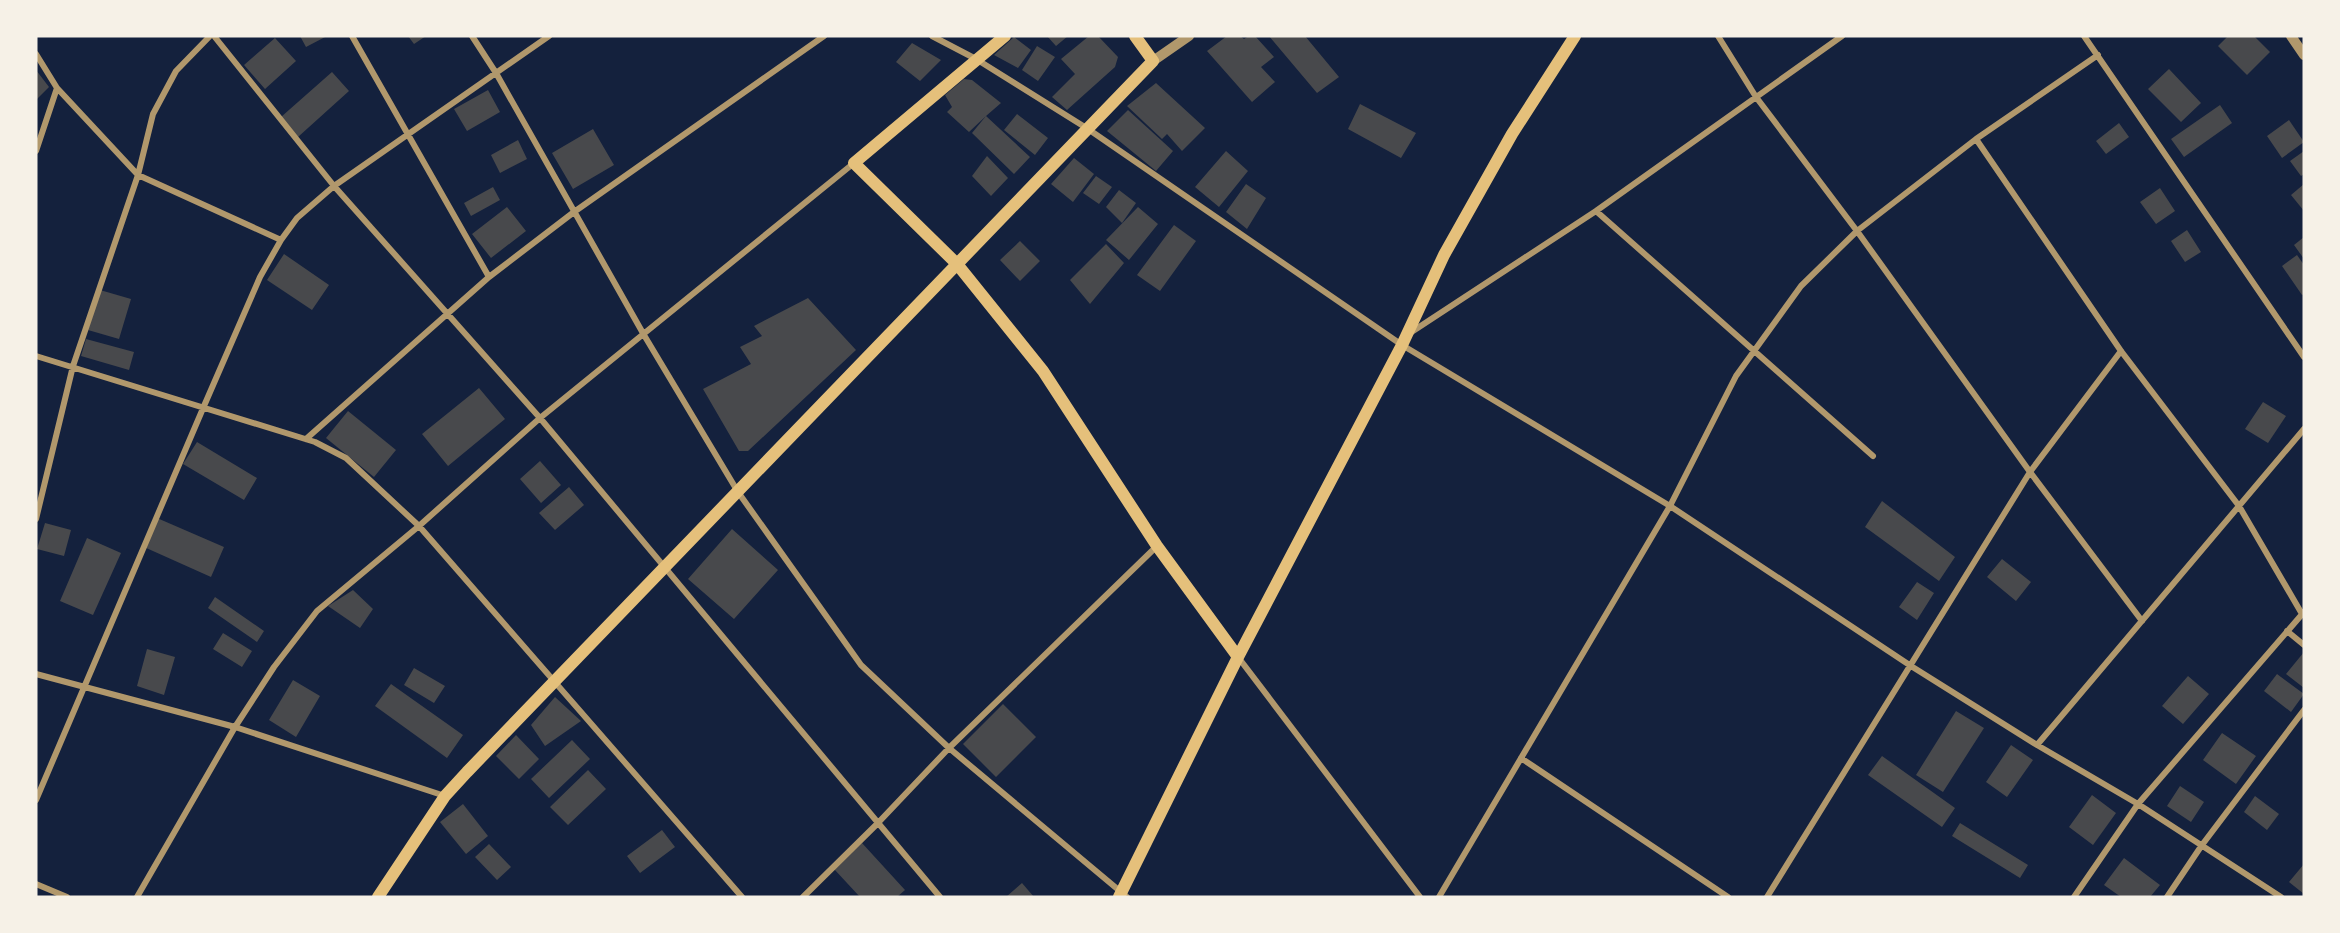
<svg xmlns="http://www.w3.org/2000/svg" width="2340" height="933" font-family="Figtree,sans-serif">
<style>
.building{fill:#48494c}
.lines{fill:none;stroke-linecap:round;stroke-linejoin:round}
.minor{stroke:#b1986c;stroke-width:6}
.tertiary{stroke:#b1986c;stroke-width:10}
.secondary{stroke:#e5c07b;stroke-width:12}
</style>
<rect width="100%" height="100%" fill="#14213d"/>
<path class="building" d="M300,36H327L306,47Z
M408,36H426L414,44Z
M1047,36H1068L1056,46Z
M1089,36H1098L1118,57L1115,67L1067,110L1052,97L1075,74L1061,59Z
M1227,36H1240L1244,39L1249,36H1255L1274,57L1261,67L1275,82L1252,102L1207,51Z
M1269,36H1305L1339,77L1317,93Z
M2228,36H2254L2270,52L2247,75L2218,46Z
M1014,37L1031,50L1018,68L994,55Z
M275,38L296,61L265,89L244,65Z
M912,43L941,60L920,81L896,62Z
M1037,46L1055,57L1038,81L1022,70Z
M2169,69L2201,103L2181,122L2148,89Z
M36,70L49,87L36,100Z
M332,72L349,91L298,137L281,117Z
M964,79L972,80L1001,103L986,116L1030,157L1014,174L972,133L986,116L969,132L947,112L952,107L945,95Z
M1156,83L1205,128L1182,151L1167,134L1162,139L1127,106Z
M488,90L500,112L467,131L454,109Z
M1360,104L1416,133L1401,158L1348,129Z
M2220,105L2232,123L2184,157L2171,139Z
M1128,110L1173,151L1156,171L1107,131Z
M1017,114L1048,138L1035,155L1004,130Z
M2289,120L2304,142L2282,158L2267,136Z
M2119,123L2129,137L2106,154L2096,141Z
M593,129L614,165L573,189L552,153Z
M518,140L527,159L500,173L491,155Z
M1226,151L1248,171L1219,207L1195,187Z
M2304,151V174L2301,176L2290,161Z
M987,156L1008,178L991,196L972,176Z
M1074,158L1094,174L1073,202L1051,184Z
M1096,176L1112,187L1099,204L1083,193Z
M1246,184L1266,198L1247,229L1226,212Z
M2304,184V211L2291,195Z
M493,187L500,200L471,216L464,203Z
M2160,188L2175,211L2156,224L2140,202Z
M1119,190L1136,203L1122,223L1106,207Z
M507,207L526,231L491,258L472,234Z
M1138,207L1158,224L1129,260L1106,240Z
M1174,225L1196,241L1160,291L1137,275Z
M2187,230L2201,252L2185,262L2171,241Z
M2304,237V259L2294,245Z
M1020,241L1040,261L1020,281L1000,260Z
M1106,244L1124,263L1090,304L1070,280Z
M284,254L329,285L312,310L267,280Z
M2297,255L2304,265V294L2302,295L2282,266Z
M100,290L131,299L119,339L88,330Z
M808,298L856,350L748,451H739L703,389L751,364L740,347L762,336L754,326Z
M86,339L134,352L129,370L81,356Z
M479,388L505,419L448,466L422,434Z
M2263,402L2286,416L2268,443L2245,429Z
M348,411L396,450L374,477L326,438Z
M197,442L257,478L244,500L183,464Z
M540,461L561,485L541,503L520,479Z
M569,487L584,505L555,530L539,513Z
M1882,501L1955,557L1939,581L1865,527Z
M157,518L224,547L211,577L144,547Z
M45,523L71,530L64,556L37,549Z
M732,529L778,570L734,619L688,579Z
M87,538L121,553L93,615L60,601Z
M2002,559L2031,582L2016,601L1987,577Z
M1917,582L1934,593L1917,620L1899,607Z
M353,590L373,609L360,628L328,606Z
M215,597L264,631L257,642L208,608Z
M223,633L252,651L242,667L213,649Z
M147,649L175,657L164,695L137,686Z
M2304,652V688L2286,674Z
M414,668L445,686L434,703L404,685Z
M2277,674L2304,694L2291,712L2264,691Z
M2188,676L2209,694L2183,724L2162,706Z
M293,680L320,696L296,737L269,720Z
M391,684L463,735L447,758L375,706Z
M555,697L581,721L545,746L531,725Z
M1003,704L1036,737L996,777L963,744Z
M1956,711L1984,728L1943,792L1916,775Z
M2222,733L2256,756L2236,784L2203,760Z
M516,735L539,759L519,779L496,756Z
M572,740L590,759L549,798L531,779Z
M2011,745L2033,760L2007,797L1986,782Z
M1882,756L1955,808L1942,827L1868,775Z
M588,770L606,789L568,825L550,807Z
M2180,786L2204,802L2191,822L2167,806Z
M2092,795L2116,813L2093,845L2069,827Z
M2255,796L2279,814L2267,830L2244,812Z
M463,804L488,836L466,854L440,822Z
M1960,823L2028,865L2020,878L1952,836Z
M662,830L675,847L640,873L627,856Z
M862,843L905,890L897,897H860L834,869Z
M489,844L511,867L497,880L475,857Z
M2124,858L2160,885L2150,897H2121L2104,885Z
M2304,864V894L2289,882Z
M1022,883L1034,897H1006Z"/>
<g class="lines">
<path class="minor" d="M214,36L334,186L540,418L940,897
M352,36L489,277
M472,36L496,73L644,335L738,492L861,665L949,748L1127,897
M932,36L976,59L1088,129L1402,345L1670,506L1911,666L2037,745L2138,804L2281,897
M1718,36L1756,97L1857,231L2030,472L2142,621
M2084,36L2304,357
M36,54L57,88L138,175L281,240
M1976,139L2121,351L2239,506L2302,614
M36,151L57,88
M1596,211L1873,456
M1410,333L1596,211L1842,36
M36,356L315,442L346,458L419,526L742,897
M306,439L489,277L574,212L824,36
M36,519L73,366L138,175L153,114L176,71L210,36
M2287,631L2304,645
M1238,657L1420,897
M36,674L235,727L445,796
M2037,745L2304,429
M1521,758L1728,897
M36,800L204,406L260,277L281,240L297,218L334,186L549,36
M36,884L67,897
M137,897L235,727L274,667L317,611L419,526L540,418L854,163
M803,897L877,824L949,748L1157,546
M1439,897L1670,506L1736,376L1801,286L1857,231L1976,139L2098,55
M1767,897L2030,472L2121,351
M2074,897L2138,804L2304,612
M2167,897L2202,845L2304,710"/>
<path class="tertiary" d="M2291,36L2304,55
M1153,61L1189,36"/>
<path class="secondary" d="M1005,36L854,163L957,264L1043,371L1157,546L1238,657
M378,897L445,796L467,772L1153,61L1135,36
M1119,897L1238,657L1402,345L1444,255L1512,134L1575,36"/>
</g>
<rect width="2340" height="933" fill="none" stroke="#f6f1e7" stroke-width="75"/>
</svg>
